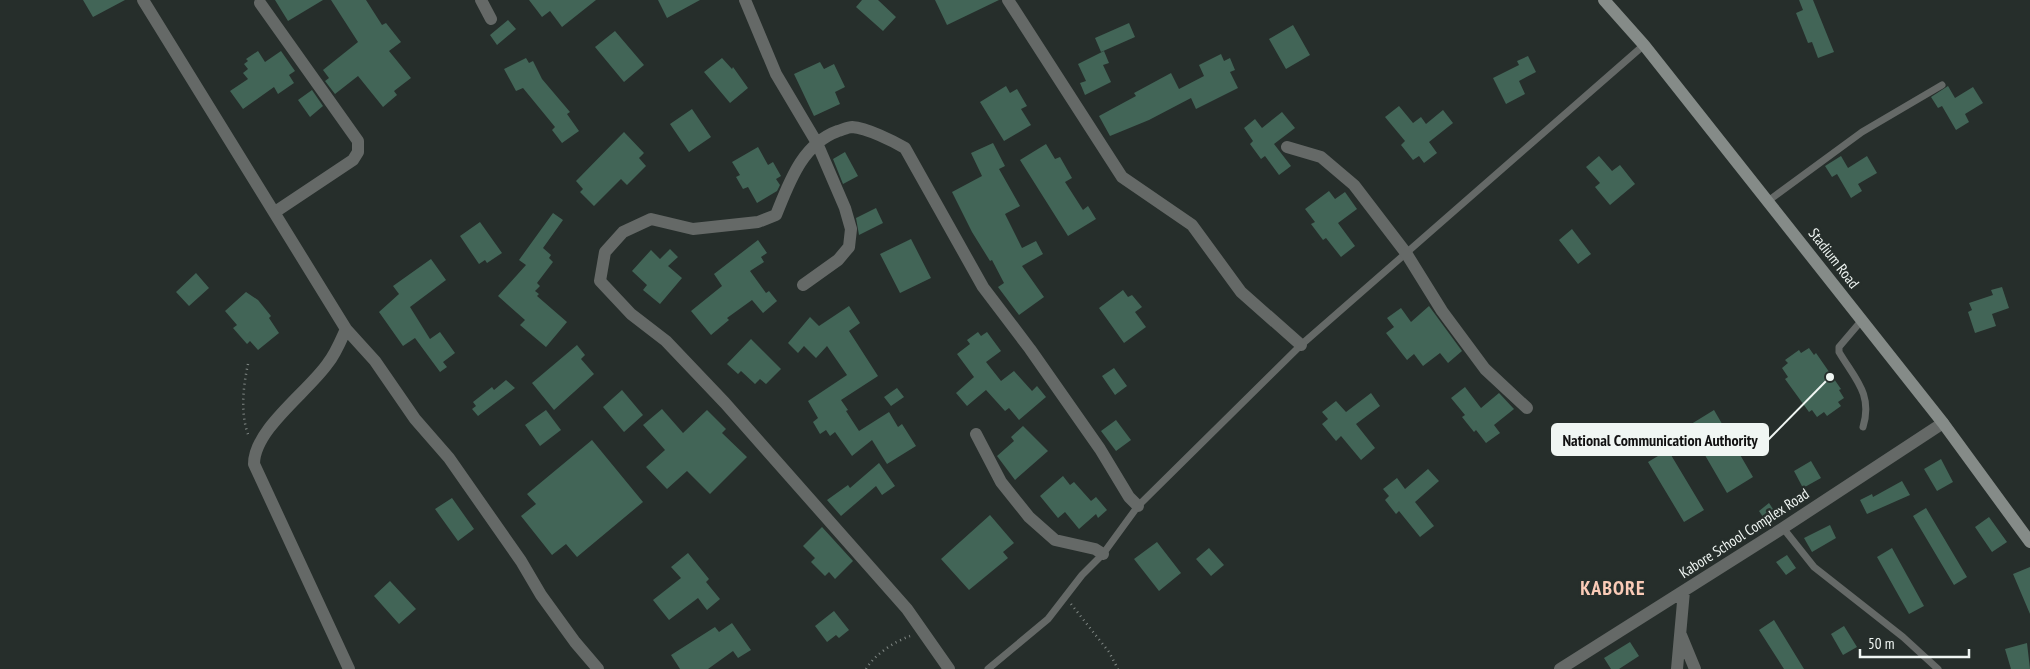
<svg xmlns="http://www.w3.org/2000/svg" width="2030" height="669" font-family="'PT Sans Narrow',sans-serif">
<style>
.building{fill:#426557}
.lines{fill:none;stroke-linecap:round;stroke-linejoin:round}
.path{stroke:#818885;stroke-width:2.5;stroke-dasharray:1 4;stroke-linecap:butt}
.lane{stroke:#656967;stroke-width:7}
.street{stroke:#656967;stroke-width:12}
.secondary{stroke:#858b88;stroke-width:12}
.labels{text-anchor:middle;dominant-baseline:central;stroke-width:5;stroke-linejoin:round;paint-order:stroke}
.street-label{font-size:15px;fill:#f0f6f3;stroke:#262e2b}
.district-label{font-size:20px;font-weight:bold;letter-spacing:1px;fill:#facbb7;stroke:#262e2b}
.leader{fill:none;stroke:#f0f6f3;stroke-width:2}
.callout-dot{fill:#f0f6f3;stroke:#262e2b;stroke-width:2}
.callout{fill:#f0f6f3;stroke:#f0f6f3;stroke-width:2}
.callout-label{font-size:16px;text-anchor:middle;font-weight:bold;fill:#111}
</style>
<rect width="100%" height="100%" fill="#262e2b"/>
<path class="building" d="M83,0H125L93,17Z
M275,0H323L288,21Z
M331,0H366L382,25L386,23L401,42L389,51L411,78L394,91L397,95L383,107L358,76L335,94L325,81L329,78L323,70L358,42Z
M529,0H596L562,27L550,11L542,17Z
M658,0H700L667,18Z
M862,0H878L896,17L883,31L856,7Z
M935,0H999L947,25Z
M1799,0H1813L1834,52L1818,58L1812,42L1808,43L1796,13L1803,10Z
M508,20L516,29L497,45L490,35Z
M1129,23L1135,37L1101,52L1095,38Z
M1293,25L1310,55L1286,69L1269,39Z
M615,31L644,65L624,82L595,47Z
M258,51L265,62L281,51L295,71L289,75L294,83L278,94L274,87L243,109L230,91L248,79L243,73L248,69L244,64L248,61L246,59Z
M1104,51L1109,63L1103,65L1111,82L1085,95L1080,83L1086,81L1078,64Z
M1221,54L1224,61L1230,58L1235,70L1230,72L1238,88L1196,109L1191,98L1149,120L1110,136L1099,116L1136,96L1134,93L1171,73L1179,89L1204,76L1199,65Z
M1528,56L1536,72L1519,81L1525,94L1506,104L1493,78L1519,65L1517,61Z
M526,58L529,63L533,61L542,79L570,112L567,114L579,131L562,143L552,130L555,127L523,88L516,91L504,69Z
M722,58L732,69L733,67L748,88L730,103L704,72Z
M820,62L824,69L834,64L845,87L835,92L840,104L814,116L794,74Z
M1006,86L1010,93L1017,89L1027,106L1021,109L1031,125L1004,141L980,102Z
M1948,86L1955,98L1973,87L1983,103L1965,114L1969,122L1956,130L1942,106L1938,108L1931,97Z
M312,90L323,106L310,117L298,100Z
M1399,106L1413,123L1421,117L1426,124L1443,110L1453,123L1429,142L1437,153L1424,163L1419,156L1413,160L1401,145L1405,141L1385,117Z
M692,109L711,137L689,152L670,124Z
M1282,112L1295,128L1274,144L1291,166L1279,175L1265,156L1261,159L1250,144L1253,141L1244,128L1255,119L1262,128Z
M624,132L644,153L639,158L646,166L627,185L621,179L594,206L580,192L583,189L576,181Z
M993,143L1005,166L999,169L1020,206L1005,214L1022,248L1036,241L1043,254L1022,266L1044,297L1019,315L998,287L1004,283L992,260L990,261L972,232L952,192L982,176L971,153Z
M1046,144L1055,159L1060,157L1072,178L1065,182L1083,210L1088,206L1096,219L1068,236L1020,160Z
M758,147L768,165L773,162L781,176L776,179L780,185L777,191L757,203L748,187L743,189L736,177L740,175L732,162Z
M845,152L858,176L843,184L833,159Z
M1599,156L1612,171L1620,165L1635,184L1610,205L1595,187L1600,183L1586,167Z
M1841,156L1848,168L1867,156L1877,173L1858,184L1862,191L1851,198L1837,174L1832,177L1825,166Z
M1329,191L1335,199L1345,192L1357,209L1338,223L1355,246L1341,257L1326,238L1323,240L1311,224L1315,222L1305,209Z
M876,208L883,223L859,235L856,218Z
M553,213L563,220L543,248L551,255L549,258L553,262L537,283L540,286L535,291L539,294L537,296L567,322L546,347L520,325L525,320L498,296L526,265L519,260Z
M480,222L502,253L487,263L485,260L479,264L460,236Z
M1572,229L1591,254L1578,264L1559,240Z
M911,239L931,278L900,293L880,254Z
M758,240L767,253L761,257L764,262L750,271L766,293L769,291L777,301L763,313L752,300L727,318L729,320L711,335L691,311L722,286L714,274Z
M670,249L678,257L668,266L682,278L660,304L643,290L647,285L632,271L651,250L660,259Z
M431,259L446,280L410,307L430,339L440,332L455,353L443,362L447,367L440,372L415,338L403,346L379,312L399,294L393,286Z
M196,273L209,288L189,306L176,292Z
M2002,287L2009,308L1992,314L1996,326L1975,333L1968,312L1972,310L1969,303L1993,295L1991,290Z
M1123,290L1128,297L1132,295L1142,307L1135,312L1146,327L1124,343L1099,308Z
M246,292L258,300L271,316L269,318L279,333L258,350L250,341L247,344L233,328L237,325L225,311Z
M849,306L860,323L849,331L878,376L841,400L848,410L846,411L859,431L889,412L898,427L902,424L916,446L887,464L872,440L852,456L835,432L830,436L826,430L820,434L813,422L818,418L808,401L847,375L827,346L816,358L804,346L798,353L788,343L810,317L819,326Z
M1429,306L1462,351L1448,363L1440,353L1423,366L1414,354L1407,360L1386,333L1394,327L1387,318L1401,308L1411,322Z
M978,332L981,336L987,332L1001,351L986,362L1001,381L1014,371L1032,391L1037,386L1046,397L1019,420L1009,408L1005,411L986,390L967,406L956,393L974,377L957,354L970,344L967,340Z
M751,339L781,369L766,384L760,379L755,384L741,371L738,374L727,364Z
M577,345L585,355L581,359L594,374L554,410L532,383Z
M1809,348L1814,355L1816,353L1841,389L1839,390L1844,398L1838,402L1841,406L1827,416L1824,412L1817,417L1812,410L1809,412L1785,379L1788,377L1782,368L1788,363L1785,360L1799,350L1801,353Z
M1114,368L1127,386L1115,395L1102,376Z
M506,380L515,388L478,416L472,409L476,406L473,402L492,387L494,390Z
M1465,387L1481,408L1499,393L1514,409L1494,425L1500,433L1486,443L1476,430L1474,432L1462,417L1465,415L1451,398Z
M897,388L904,397L891,406L884,397Z
M622,390L643,415L624,432L603,407Z
M1371,393L1380,406L1356,424L1375,448L1361,460L1341,436L1336,441L1322,424L1328,419L1322,412L1336,401L1346,412Z
M662,409L683,433L707,410L726,429L722,433L747,457L710,494L687,471L667,489L646,467L665,450L643,425Z
M546,410L561,430L540,446L525,425Z
M1714,410L1753,477L1727,493L1688,426Z
M1116,420L1131,440L1116,451L1101,431Z
M1023,426L1048,451L1015,480L997,456L1014,441L1011,437Z
M592,440L643,502L577,557L566,544L552,555L521,516L536,504L527,494Z
M1668,450L1704,510L1684,522L1648,462Z
M1941,459L1953,482L1937,491L1924,469Z
M1811,461L1821,478L1803,488L1794,471Z
M879,463L895,486L882,495L876,486L841,516L827,500L848,485L850,488Z
M1428,469L1439,481L1415,502L1434,526L1420,537L1399,511L1396,514L1385,500L1389,496L1383,489L1397,478L1405,489Z
M1063,476L1070,485L1074,482L1091,501L1096,497L1107,510L1098,518L1096,514L1079,529L1065,512L1058,518L1040,496Z
M1902,481L1910,495L1867,514L1860,500L1872,494L1873,497Z
M452,498L474,529L458,541L435,509Z
M1769,503L1777,515L1767,523L1759,511Z
M1926,508L1967,577L1954,585L1913,516Z
M990,515L1014,543L1003,552L1008,558L969,590L941,559Z
M1989,517L2007,542L1992,552L1975,527Z
M1830,525L1836,538L1812,552L1804,538Z
M822,527L853,561L835,579L829,572L825,576L811,562L815,558L803,546Z
M1157,542L1181,573L1159,591L1134,559Z
M1209,548L1224,565L1211,576L1196,559Z
M1892,548L1924,606L1909,614L1877,557Z
M688,553L709,579L706,582L720,599L707,610L698,598L669,620L653,600L681,578L671,567Z
M1787,555L1796,568L1786,575L1776,562Z
M2030,567V614L2013,574Z
M390,581L416,609L399,624L374,596Z
M834,611L849,630L839,638L836,635L827,642L815,626Z
M1774,620L1804,669H1784L1759,630Z
M732,623L751,650L738,658L733,651L708,669H680L671,655L715,627L719,632Z
M1844,626L1857,647L1843,655L1831,634Z
M1630,642L1639,656L1619,669H1611L1604,658Z
M2027,643L2030,669H2011L2005,649Z"/>
<g class="lines">
<path class="path" d="M248,364C243,387 240,415 249,437
M1071,604L1109,652L1118,669
M866,669C875,654 894,642 910,636"/>
<path class="lane" d="M1768,201L1862,132L1942,85
M1862,320L1839,347V352C1855,379 1873,394 1863,427
M1783,528L1814,567L1903,637L1938,669
M988,669L1048,619L1082,575L1103,554L1138,506L1301,345L1644,45"/>
<path class="street" d="M143,0L346,329L375,361L415,419L449,458L521,561L541,595L575,642L598,669
M481,0L491,19
M745,0L776,74L817,143L845,208L851,229L849,247L838,260L803,285
M1008,0L1122,177L1192,225L1241,292L1301,345
M260,3L358,141V152L353,160L275,212
M1287,147L1321,157L1354,185L1406,253L1442,311L1485,369L1527,408
M346,329C341,340 336,353 328,363C309,391 254,429 254,464L349,669
M976,434L1001,482L1029,517L1055,540L1095,549L1103,554
M1681,635L1695,669
M949,669L907,609L725,403L666,341L631,314L600,281L605,252L623,232L651,219L693,229L758,222L776,215C789,183 802,144 838,131C842,130 848,127 852,127C867,128 893,141 905,148L983,287L1030,349L1100,449L1129,497L1138,506
M1560,669L1783,528L1943,423
M1677,669L1684,591"/>
<path class="secondary" d="M1604,0L1644,45L1943,423L2030,542"/>
</g>
<g class="labels">
<g class="street-label">
<text transform="translate(1834 258) rotate(52)">Stadium Road</text>
<text transform="translate(1744 533) rotate(-33)">Kabore School Complex Road</text>
</g>
<g class="district-label">
<text x="1613" y="588">KABORE</text>
</g>
</g>
<path class="leader" d="M1830 377L1768 440"/>
<circle class="callout-dot" cx="1830" cy="377" r="5"/>
<rect class="callout" x="1552" y="424" width="216" height="31" rx="5"/>
<g class="callout-label">
<text x="1660" y="446">National Communication Authority</text>
</g>
<path d="M1860 649v8h109v-8" fill="none" stroke="#f0f6f3" stroke-width="2.5"/>
<text x="1868" y="649" font-size="15" fill="#f0f6f3" stroke="#262e2b" stroke-width="4" paint-order="stroke">50 m</text>
</svg>
